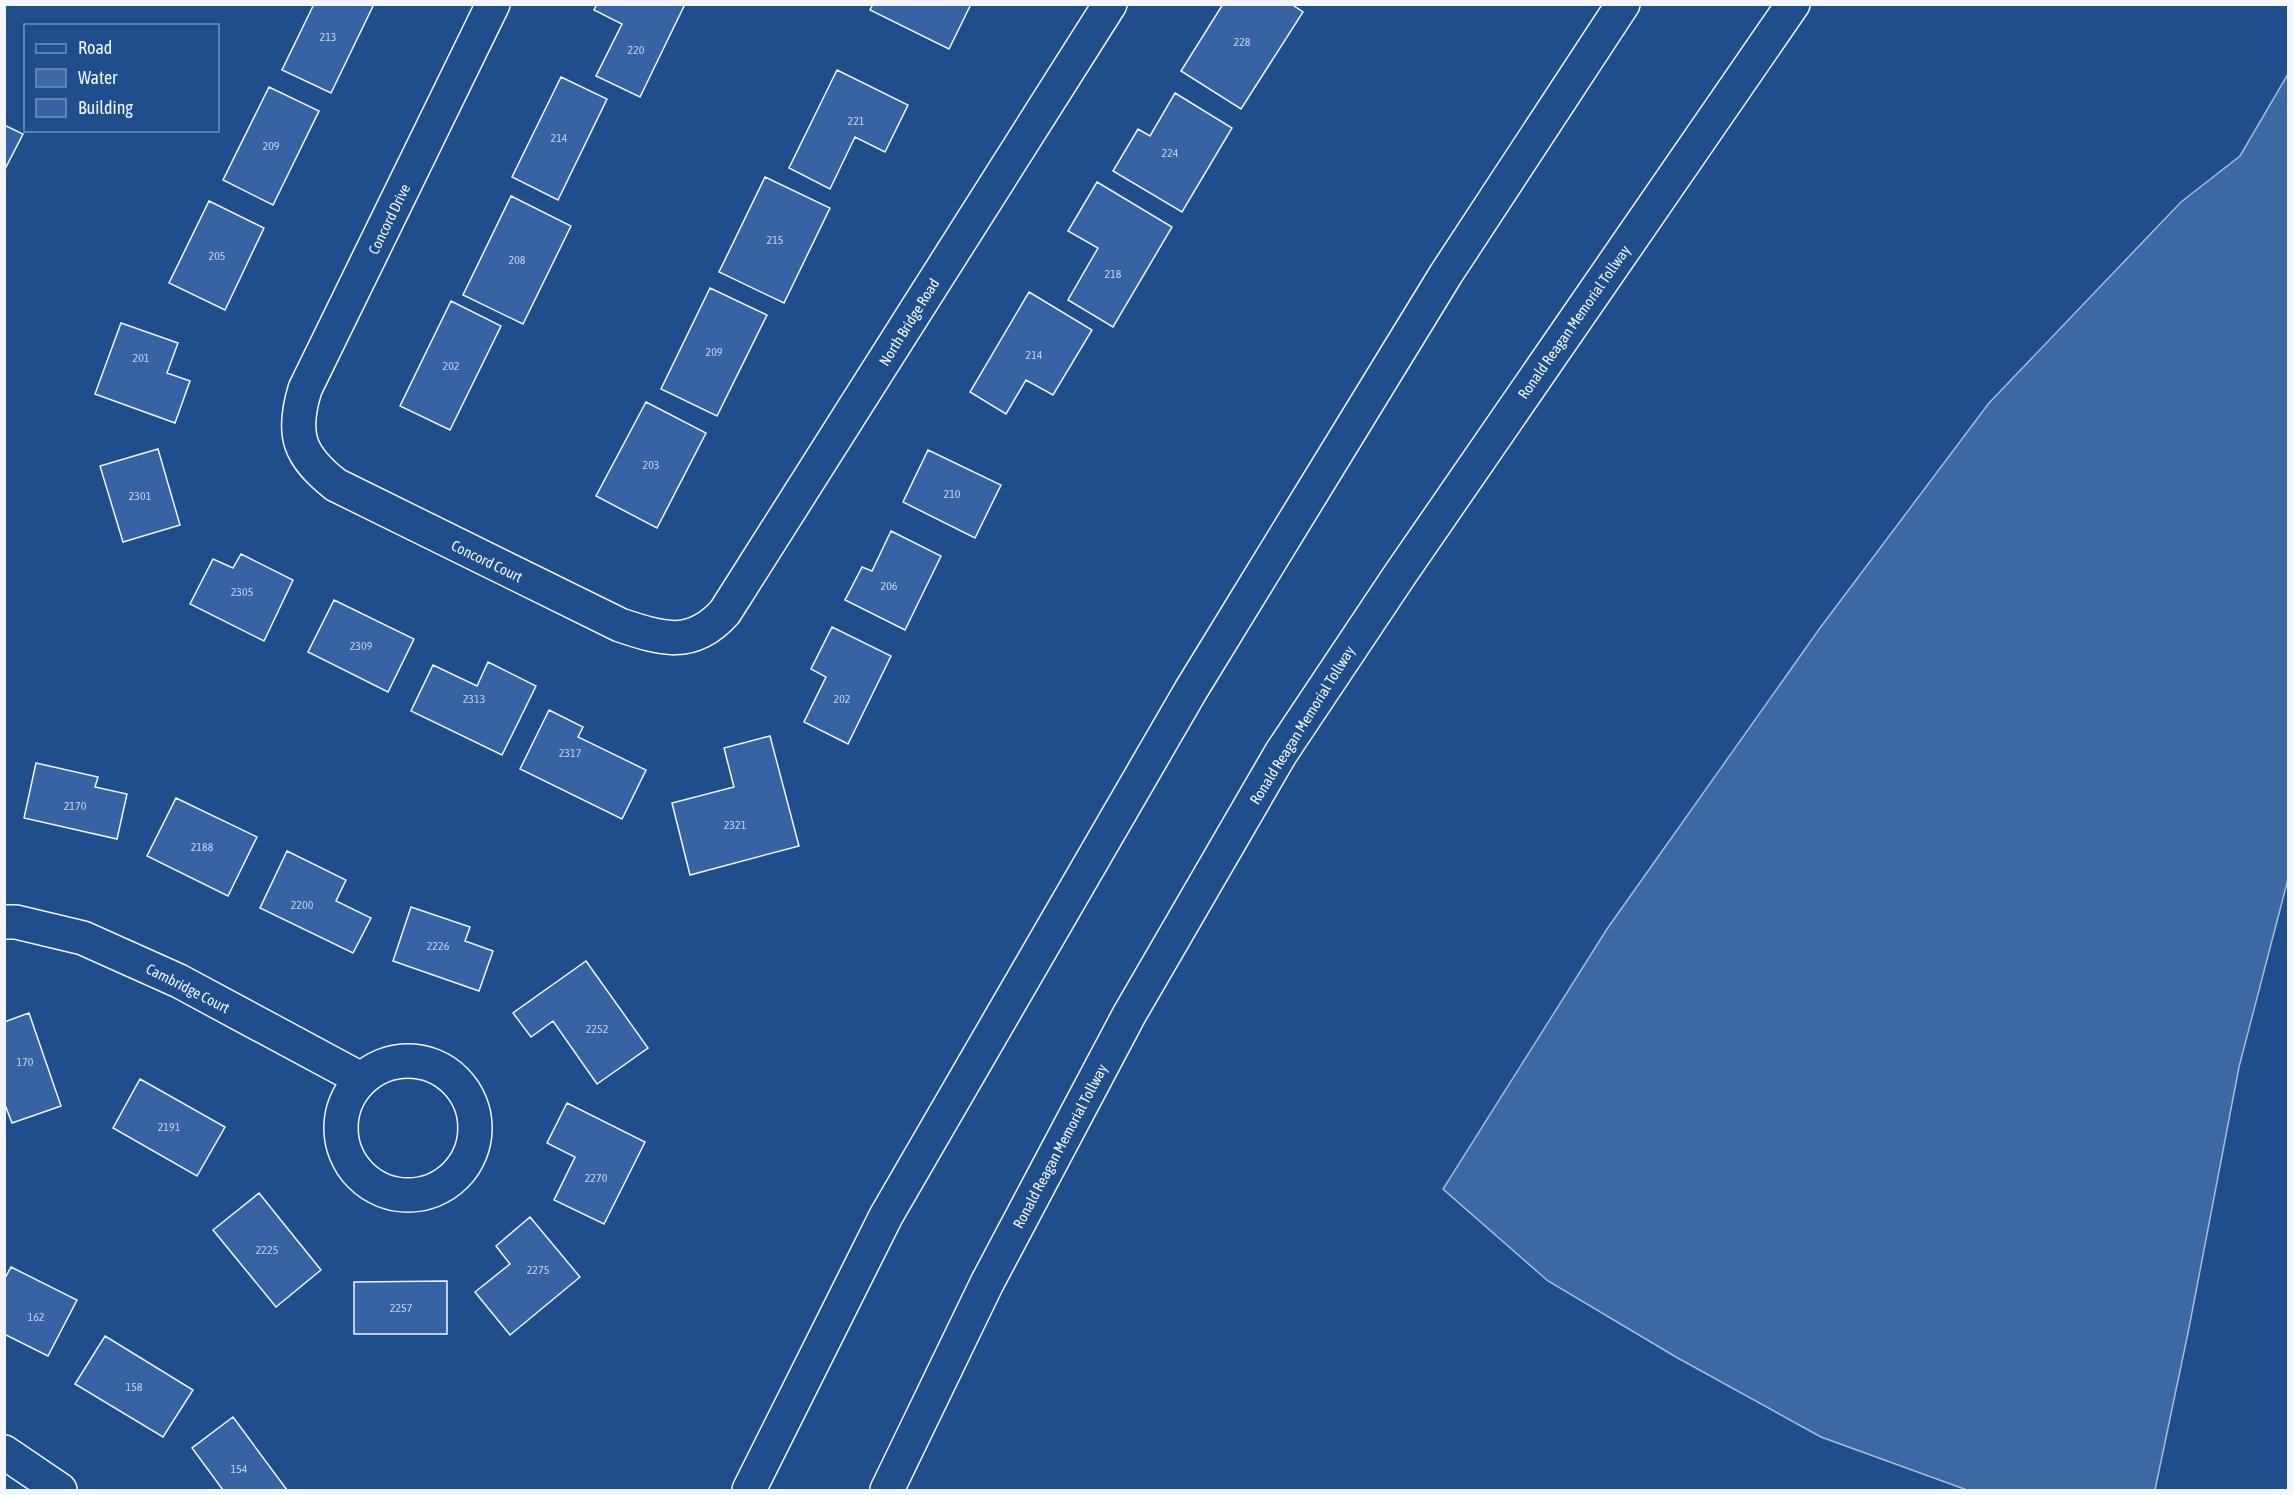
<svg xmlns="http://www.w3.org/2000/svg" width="2293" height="1495" font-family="'Asap Condensed',sans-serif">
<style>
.water{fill:#3b69a3;stroke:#a8bbd7;stroke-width:1.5}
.building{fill:#3563a3;stroke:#f2f6ff;stroke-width:1.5}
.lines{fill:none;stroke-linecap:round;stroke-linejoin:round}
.street-casing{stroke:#f2f6ff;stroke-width:36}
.highway-casing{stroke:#f2f6ff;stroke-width:36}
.street{stroke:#1f4e8c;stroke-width:33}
.highway{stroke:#1f4e8c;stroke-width:33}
.labels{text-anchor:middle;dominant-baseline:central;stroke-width:4.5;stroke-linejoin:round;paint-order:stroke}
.number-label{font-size:12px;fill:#c3d1e8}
.street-label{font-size:15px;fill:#f2f6ff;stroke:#1f4e8c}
</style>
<rect width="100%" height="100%" fill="#1f4e8c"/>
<path class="water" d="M2288,74V879L2239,1067L2189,1328L2155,1490H1967L1821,1437L1676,1357L1548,1281L1443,1189L1607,929L1820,628L1989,403L2181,202L2240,156Z"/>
<path class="building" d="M314,4H374L331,93L282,70Z
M597,4H685L640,97L596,76L622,24L594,10Z
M873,4H971L949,49L870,10Z
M1223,4H1291L1303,12L1241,109L1181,71Z
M837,70L908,105L885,152L855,137L830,189L789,168Z
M561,77L607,99L558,200L512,177Z
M269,87L319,111L273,205L223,180Z
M1175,93L1232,128L1182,212L1113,171L1138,129L1150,136Z
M4,125L23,134L4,171Z
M765,177L830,208L784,303L719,272Z
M1097,182L1172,227L1113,327L1068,300L1098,248L1068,231Z
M511,196L571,226L523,324L463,295Z
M209,201L264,228L225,310L169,283Z
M710,288L767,315L717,416L661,389Z
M1029,292L1092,330L1053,395L1026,380L1006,414L970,392Z
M451,301L501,326L450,430L400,406Z
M121,323L178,343L167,373L190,381L175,423L95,394Z
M646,402L706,433L657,528L596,496Z
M158,449L180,525L123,542L100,466Z
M928,450L1001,485L975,538L903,502Z
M891,531L941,556L905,630L845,600L862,567L872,571Z
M241,554L293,580L264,641L190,604L213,559L233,568Z
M334,600L414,639L388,692L308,652Z
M832,627L891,656L848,744L804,722L826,677L811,669Z
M488,662L536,686L502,755L411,711L433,665L477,686Z
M549,710L583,727L578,737L646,770L622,819L520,769Z
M770,736L799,846L690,875L672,803L734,787L724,748Z
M36,763L98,777L95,787L127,794L117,839L24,818Z
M176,798L257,837L228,896L147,856Z
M287,851L346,880L336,901L371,918L353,953L260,908Z
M411,907L470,927L465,941L493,951L479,991L393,961Z
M586,961L648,1048L597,1084L553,1021L531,1037L513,1013Z
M29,1013L61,1106L12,1123L4,1102V1022Z
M140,1079L225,1127L197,1176L113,1128Z
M567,1103L645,1142L604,1224L554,1200L575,1157L547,1143Z
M259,1193L321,1270L276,1307L213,1230Z
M530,1217L580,1277L510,1335L475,1292L510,1264L496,1246Z
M11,1267L77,1300L48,1356L4,1334V1280Z
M447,1281V1334H354V1282Z
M105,1336L193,1390L163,1437L75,1384Z
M233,1417L287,1490H223L192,1448Z"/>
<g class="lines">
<g class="street-casing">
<path id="street" d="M493,4L305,389C291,435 299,456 336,485L620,625C662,639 692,649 725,612L1110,4
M4,922H16L83,938L179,981L361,1079
M341 1128a67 67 0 1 1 134 0a67 67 0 1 1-134 0Z
M4,1452L60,1490"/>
</g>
<g class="highway-casing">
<path id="highway" d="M749,1490L886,1216L1191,690L1446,274L1623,4
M887,1490L987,1283L1129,1015L1281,753L1399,576L1793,4"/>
</g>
<use href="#street" class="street"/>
<use href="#highway" class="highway"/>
</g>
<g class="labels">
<g class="number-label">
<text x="328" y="37">213</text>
<text x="1242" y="42">228</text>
<text x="636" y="50">220</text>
<text x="856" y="121">221</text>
<text x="559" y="138">214</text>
<text x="271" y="146">209</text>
<text x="1170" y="153">224</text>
<text x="775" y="240">215</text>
<text x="217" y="256">205</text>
<text x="517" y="260">208</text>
<text x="1113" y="274">218</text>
<text x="714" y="352">209</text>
<text x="1034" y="355">214</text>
<text x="141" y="358">201</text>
<text x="451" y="366">202</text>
<text x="651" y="465">203</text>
<text x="952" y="494">210</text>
<text x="140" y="496">2301</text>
<text x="889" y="586">206</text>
<text x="242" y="592">2305</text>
<text x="361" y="646">2309</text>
<text x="474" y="699">2313</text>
<text x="842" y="699">202</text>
<text x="570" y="753">2317</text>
<text x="75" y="806">2170</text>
<text x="735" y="825">2321</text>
<text x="202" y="847">2188</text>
<text x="302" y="905">2200</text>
<text x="438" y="946">2226</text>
<text x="597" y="1029">2252</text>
<text x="25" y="1062">170</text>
<text x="169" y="1127">2191</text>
<text x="596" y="1178">2270</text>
<text x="267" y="1250">2225</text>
<text x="538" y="1270">2275</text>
<text x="401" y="1308">2257</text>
<text x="36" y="1317">162</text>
<text x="134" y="1387">158</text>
<text x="239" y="1469">154</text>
</g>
<g class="street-label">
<text transform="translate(389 219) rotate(-64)">Concord Drive</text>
<text transform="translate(909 322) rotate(-58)">North Bridge Road</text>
<text transform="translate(1574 322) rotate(-55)">Ronald Reagan Memorial Tollway</text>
<text transform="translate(487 561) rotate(26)">Concord Court</text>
<text transform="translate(1302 725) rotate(-58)">Ronald Reagan Memorial Tollway</text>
<text transform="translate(188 988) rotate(27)">Cambridge Court</text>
<text transform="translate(1060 1146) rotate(-62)">Ronald Reagan Memorial Tollway</text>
</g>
</g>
<rect width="2293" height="1495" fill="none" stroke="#f2f6ff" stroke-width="12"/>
<rect x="24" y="24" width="195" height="108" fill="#1f4e8c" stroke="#7391ba" stroke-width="1.5"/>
<rect x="36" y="44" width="30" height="9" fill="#1f4e8c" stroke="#7391ba" stroke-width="1.5"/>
<text x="78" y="54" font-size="18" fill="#f2f6ff">Road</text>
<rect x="36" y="69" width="30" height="18" fill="#3b69a3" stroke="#7391ba" stroke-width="1.5"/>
<text x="78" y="84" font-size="18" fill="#f2f6ff">Water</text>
<rect x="36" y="99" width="30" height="18" fill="#3563a3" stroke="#7391ba" stroke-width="1.5"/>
<text x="78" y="114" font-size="18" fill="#f2f6ff">Building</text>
</svg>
